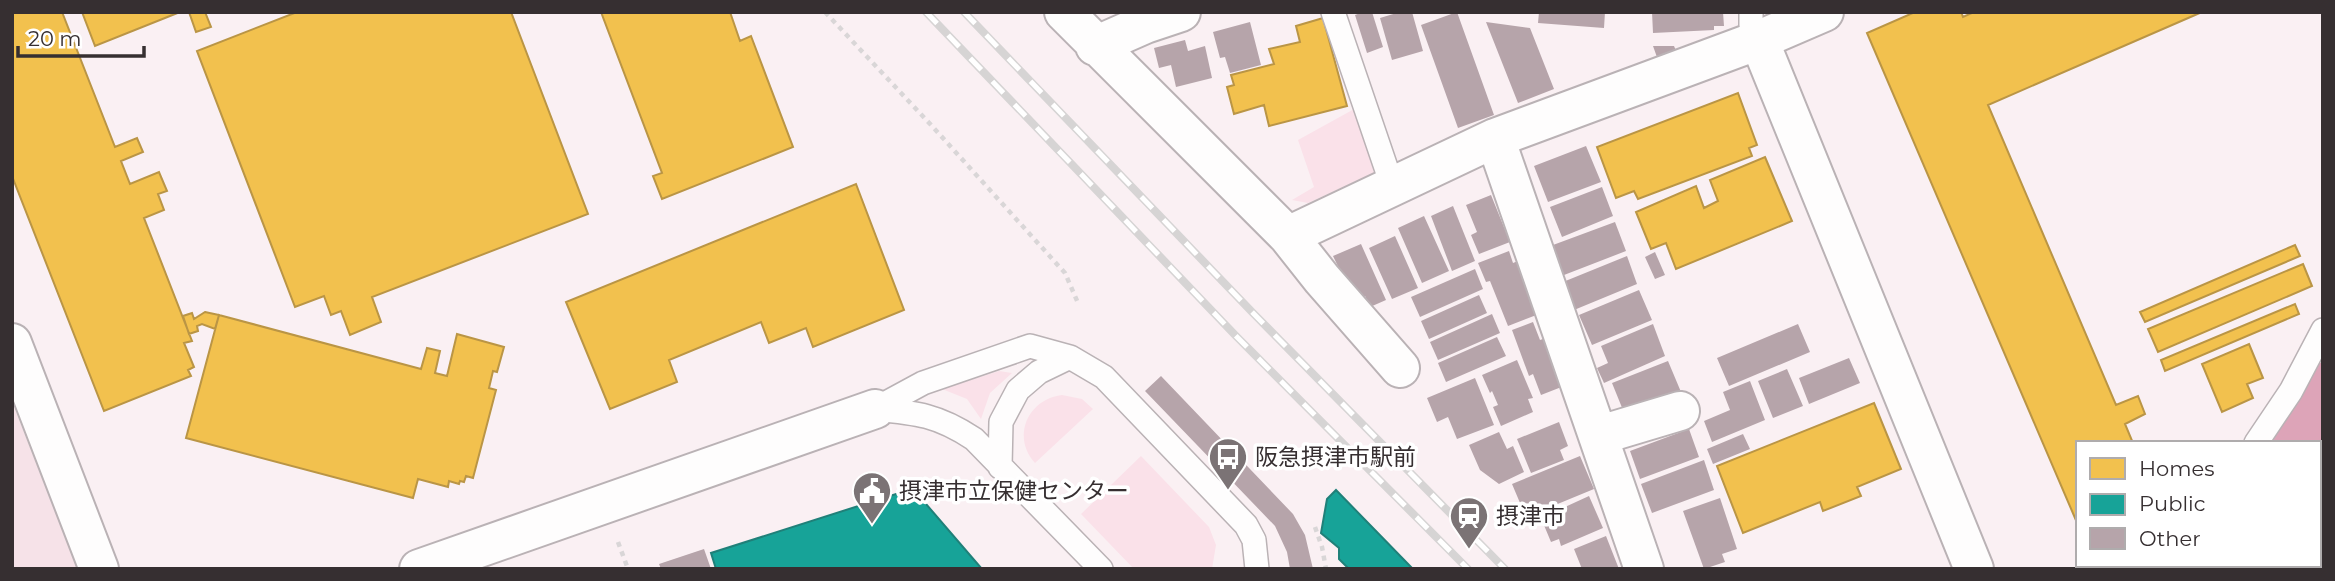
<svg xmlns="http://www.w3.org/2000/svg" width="2335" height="581" font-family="Montserrat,'Noto Sans JP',sans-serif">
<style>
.built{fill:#f6e2e8}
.green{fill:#fae1e9}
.homes{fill:#f2c14e;stroke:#ba9545;stroke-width:2}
.public{fill:#17a398;stroke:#208079;stroke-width:2}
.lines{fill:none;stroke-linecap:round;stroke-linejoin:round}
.river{stroke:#dda4b8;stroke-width:75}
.building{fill:#b6a4aa}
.service-casing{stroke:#bab2b5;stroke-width:26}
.minor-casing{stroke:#bab2b5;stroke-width:42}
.tertiary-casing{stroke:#bab2b5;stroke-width:42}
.path{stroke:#d9d6d7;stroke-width:4.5;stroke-dasharray:5 5;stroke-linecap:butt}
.service{stroke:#fefdfd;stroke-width:23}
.minor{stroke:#fefdfd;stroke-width:38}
.tertiary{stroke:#fefdfd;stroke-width:38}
.rail-casing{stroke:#d6d4d4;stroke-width:8}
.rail{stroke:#fff;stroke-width:5;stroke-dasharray:16;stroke-linecap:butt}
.labels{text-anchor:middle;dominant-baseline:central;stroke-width:7;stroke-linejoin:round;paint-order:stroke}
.poi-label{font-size:23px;fill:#362f31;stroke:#fff;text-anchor:start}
</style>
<rect width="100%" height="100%" fill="#faf0f3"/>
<path class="built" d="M12,402L78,569H12Z"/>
<path class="green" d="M1356,108L1374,173L1308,203L1292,200L1314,187L1298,140Z
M999,371L1012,373L990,393L981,419L967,399L942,389Z
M1062,395L1082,399L1093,409L1035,463C1011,437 1028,399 1062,395Z
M1141,456L1209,527L1216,545L1212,569H1134L1081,514Z"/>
<path class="homes" d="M12,12H62L115,147L137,138L143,152L121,161L130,184L159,172L167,191L158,194L164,210L144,218L192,341L184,343L194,367L188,370L191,376L104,411L12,176Z
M82,12H180L95,46Z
M189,12H205L211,27L196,32Z
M297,12H511L588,214L372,297L381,322L350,335L341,311L331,315L324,296L295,307L197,51Z
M601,12H730L740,41L751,36L793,147L662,199L653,176L662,173Z
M1915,12H1961L1963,17L1974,12H2202L1988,105L2116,405L2138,396L2145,414L2125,424L2133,443H2078V525L1867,33Z
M1323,18L1347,106L1269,126L1264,105L1234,114L1227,87L1234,85L1231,75L1274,64L1269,49L1300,42L1296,26Z
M1738,93L1757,145L1749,148L1752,156L1638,199L1634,191L1616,198L1597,147Z
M1765,157L1792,221L1676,269L1666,243L1651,249L1636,212L1696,186L1704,208L1718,201L1710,180Z
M856,184L904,310L813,347L806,328L769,343L761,322L669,360L677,382L610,409L566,302Z
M2295,245L2300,256L2145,322L2140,312Z
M2303,264L2312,286L2158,352L2148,329Z
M2295,304L2299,314L2165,371L2161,360Z
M205,312L219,315L215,329L202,324L197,326L198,331L189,334L183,316L192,313L194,319Z
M219,315L421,369L427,348L440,351L435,373L447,376L457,334L504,347L497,372L493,371L489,388L496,390L473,478L466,476L464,482L460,481L459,484L449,481L448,487L418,479L413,498L186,438Z
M2249,344L2263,378L2247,384L2253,398L2222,412L2202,364Z
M1874,403L1901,469L1857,487L1861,496L1823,511L1820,502L1743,533L1717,466Z"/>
<path class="public" d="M1336,490L1413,569H1349L1339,559V548L1321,533L1327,499Z
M896,494L920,497L982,569H716L711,553Z"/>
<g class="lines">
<path class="river" d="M2293,443L2323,400
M2204,569L2206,565"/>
</g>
<path class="building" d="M1363,12H1372L1383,47L1367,53L1355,15Z
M1400,12H1412L1423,51L1392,60L1380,18Z
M1457,12L1494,115L1458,128L1421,25Z
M1539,12H1605L1604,28L1538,23Z
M1652,12H1723L1724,26H1714V30L1653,33Z
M1250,22L1261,65L1230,73L1225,57L1220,58L1213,32Z
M1486,22L1530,28L1554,89L1518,103Z
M1185,40L1188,51L1205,46L1212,78L1176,87L1171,65L1159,68L1154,48Z
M1653,46H1674L1677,53L1658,60Z
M1586,146L1601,182L1548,202L1534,166Z
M1602,187L1613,216L1562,237L1550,207Z
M1491,195L1510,242L1479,254L1471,235L1477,232L1466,205Z
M1453,206L1475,261L1452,271L1431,216Z
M1424,216L1449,271L1422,283L1398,228Z
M1615,222L1626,251L1564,275L1553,245Z
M1395,236L1418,288L1392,299L1369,248Z
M1361,244L1386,300L1370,307L1365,296L1359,298L1352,283L1347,285L1333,256Z
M1509,251L1513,263L1518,261L1539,314L1508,326L1490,281L1486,282L1478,263Z
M1655,252L1665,275L1655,279L1645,257Z
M1627,256L1637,284L1574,310L1563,282Z
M1475,269L1483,289L1420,317L1411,297Z
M1639,290L1652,320L1592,345L1579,315Z
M1479,295L1487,313L1429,339L1421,321Z
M1492,314L1500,333L1438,360L1430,342Z
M1533,322L1540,340L1546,338L1564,386L1541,395L1533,374L1529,376L1512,330Z
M1653,324L1665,356L1604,383L1597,368L1608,363L1601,346Z
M1798,324L1810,352L1729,386L1717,358Z
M1497,337L1506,356L1446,382L1438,363Z
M1849,358L1860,383L1809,404L1799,378Z
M1517,360L1533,398L1528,399L1533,412L1501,426L1493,407L1498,405L1492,391L1490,393L1482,375Z
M1668,361L1681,392L1625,415L1612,383Z
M1787,369L1803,406L1773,418L1758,381Z
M1161,376L1293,514L1305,535L1313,569H1290L1287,552L1275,526L1145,391Z
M1475,378L1494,425L1457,439L1448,417L1437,422L1427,398Z
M1750,381L1765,420L1712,442L1704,421L1730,410L1723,392Z
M1559,422L1568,446L1560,450L1564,460L1531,473L1517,439Z
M1689,429L1699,457L1640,479L1630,451Z
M1499,432L1507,449L1513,446L1524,472L1499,484L1480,470L1469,445Z
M1743,434L1750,449L1713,464L1707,449Z
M1580,456L1594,489L1526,517L1512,484Z
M1704,460L1714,490L1652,513L1641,484Z
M1589,496L1603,528L1561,546L1559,539L1551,542L1541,518Z
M1720,498L1737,549L1722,554L1725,562L1704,569L1683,511Z
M1606,536L1619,569H1582L1574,549Z
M704,549L711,569H661L659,564Z"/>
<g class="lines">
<g class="service-casing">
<path id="service" d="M1333,12L1393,188
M1751,12V25L1759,40
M875,409L923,383L1030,346L1070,357L1104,377L1246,525L1254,540L1257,569
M875,409C917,413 938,415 974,439L1101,569
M2256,443L2291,391L2323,330
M1000,467L1001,422L1018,390L1039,372L1070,357
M2153,569L2157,565"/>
</g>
<g class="minor-casing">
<path id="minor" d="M1064,12L1288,236L1495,138L1759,40L1974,569
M1759,40L1824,12
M1095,46L1145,24L1181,12
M1495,138L1644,569
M1288,236L1322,279L1400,368
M12,343L99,569
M1600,435L1680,411"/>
</g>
<g class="tertiary-casing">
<path id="tertiary" d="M419,569L875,409"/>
</g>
<path class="path" d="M825,12L932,126L1065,273L1078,303
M1315,527L1322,547L1326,569
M618,542L628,569"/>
<use href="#service" class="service"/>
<use href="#minor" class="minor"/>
<use href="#tertiary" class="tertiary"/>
<g class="rail-casing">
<path id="rail" d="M926,12L1236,336L1468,569
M964,12L1253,313L1505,569"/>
</g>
<use href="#rail" class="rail"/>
</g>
<defs>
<g id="bus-pin" transform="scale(2.0125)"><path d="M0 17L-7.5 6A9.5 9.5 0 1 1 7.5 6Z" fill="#7b7375" stroke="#fff"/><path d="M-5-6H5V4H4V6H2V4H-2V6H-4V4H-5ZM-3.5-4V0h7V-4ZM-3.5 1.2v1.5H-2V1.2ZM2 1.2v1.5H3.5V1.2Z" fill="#fff"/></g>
<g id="civic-pin" transform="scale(2.0125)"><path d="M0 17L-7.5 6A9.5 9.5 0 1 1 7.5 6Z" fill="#7b7375" stroke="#fff"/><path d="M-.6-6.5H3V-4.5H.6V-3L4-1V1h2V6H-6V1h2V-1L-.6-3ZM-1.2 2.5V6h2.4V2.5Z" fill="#fff"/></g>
<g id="station-pin" transform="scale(2.0125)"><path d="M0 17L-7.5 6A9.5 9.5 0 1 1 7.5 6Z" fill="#7b7375" stroke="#fff"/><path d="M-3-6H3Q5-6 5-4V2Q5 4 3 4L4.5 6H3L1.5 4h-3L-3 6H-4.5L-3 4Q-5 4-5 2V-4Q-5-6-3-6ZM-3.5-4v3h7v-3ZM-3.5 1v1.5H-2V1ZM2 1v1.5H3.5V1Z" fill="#fff"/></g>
</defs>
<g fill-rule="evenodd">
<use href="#bus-pin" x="1228" y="457"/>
<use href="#civic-pin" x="872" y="491"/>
<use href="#station-pin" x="1469" y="516"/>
</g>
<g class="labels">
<g class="poi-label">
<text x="1255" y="457">阪急摂津市駅前</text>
<text x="899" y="491">摂津市立保健センター</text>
<text x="1496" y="516">摂津市</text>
</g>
</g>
<rect width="2335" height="581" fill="none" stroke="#362f31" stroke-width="28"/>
<rect x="2076" y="441" width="245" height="126" fill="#ffffff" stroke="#afacad" stroke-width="2"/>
<rect x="2090" y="458" width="35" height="21" fill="#f2c14e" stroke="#afacad" stroke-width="2"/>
<text x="2139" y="476" font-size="21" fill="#362f31">Homes</text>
<rect x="2090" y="494" width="35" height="21" fill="#17a398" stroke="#afacad" stroke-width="2"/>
<text x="2139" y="511" font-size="21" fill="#362f31">Public</text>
<rect x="2090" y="528" width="35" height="21" fill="#b6a4aa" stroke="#afacad" stroke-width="2"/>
<text x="2139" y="546" font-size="21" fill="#362f31">Other</text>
<path d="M18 46v10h126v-10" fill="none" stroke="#362f31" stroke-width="3.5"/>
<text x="28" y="46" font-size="21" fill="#362f31" stroke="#ffffff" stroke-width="5" paint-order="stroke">20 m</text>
</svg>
